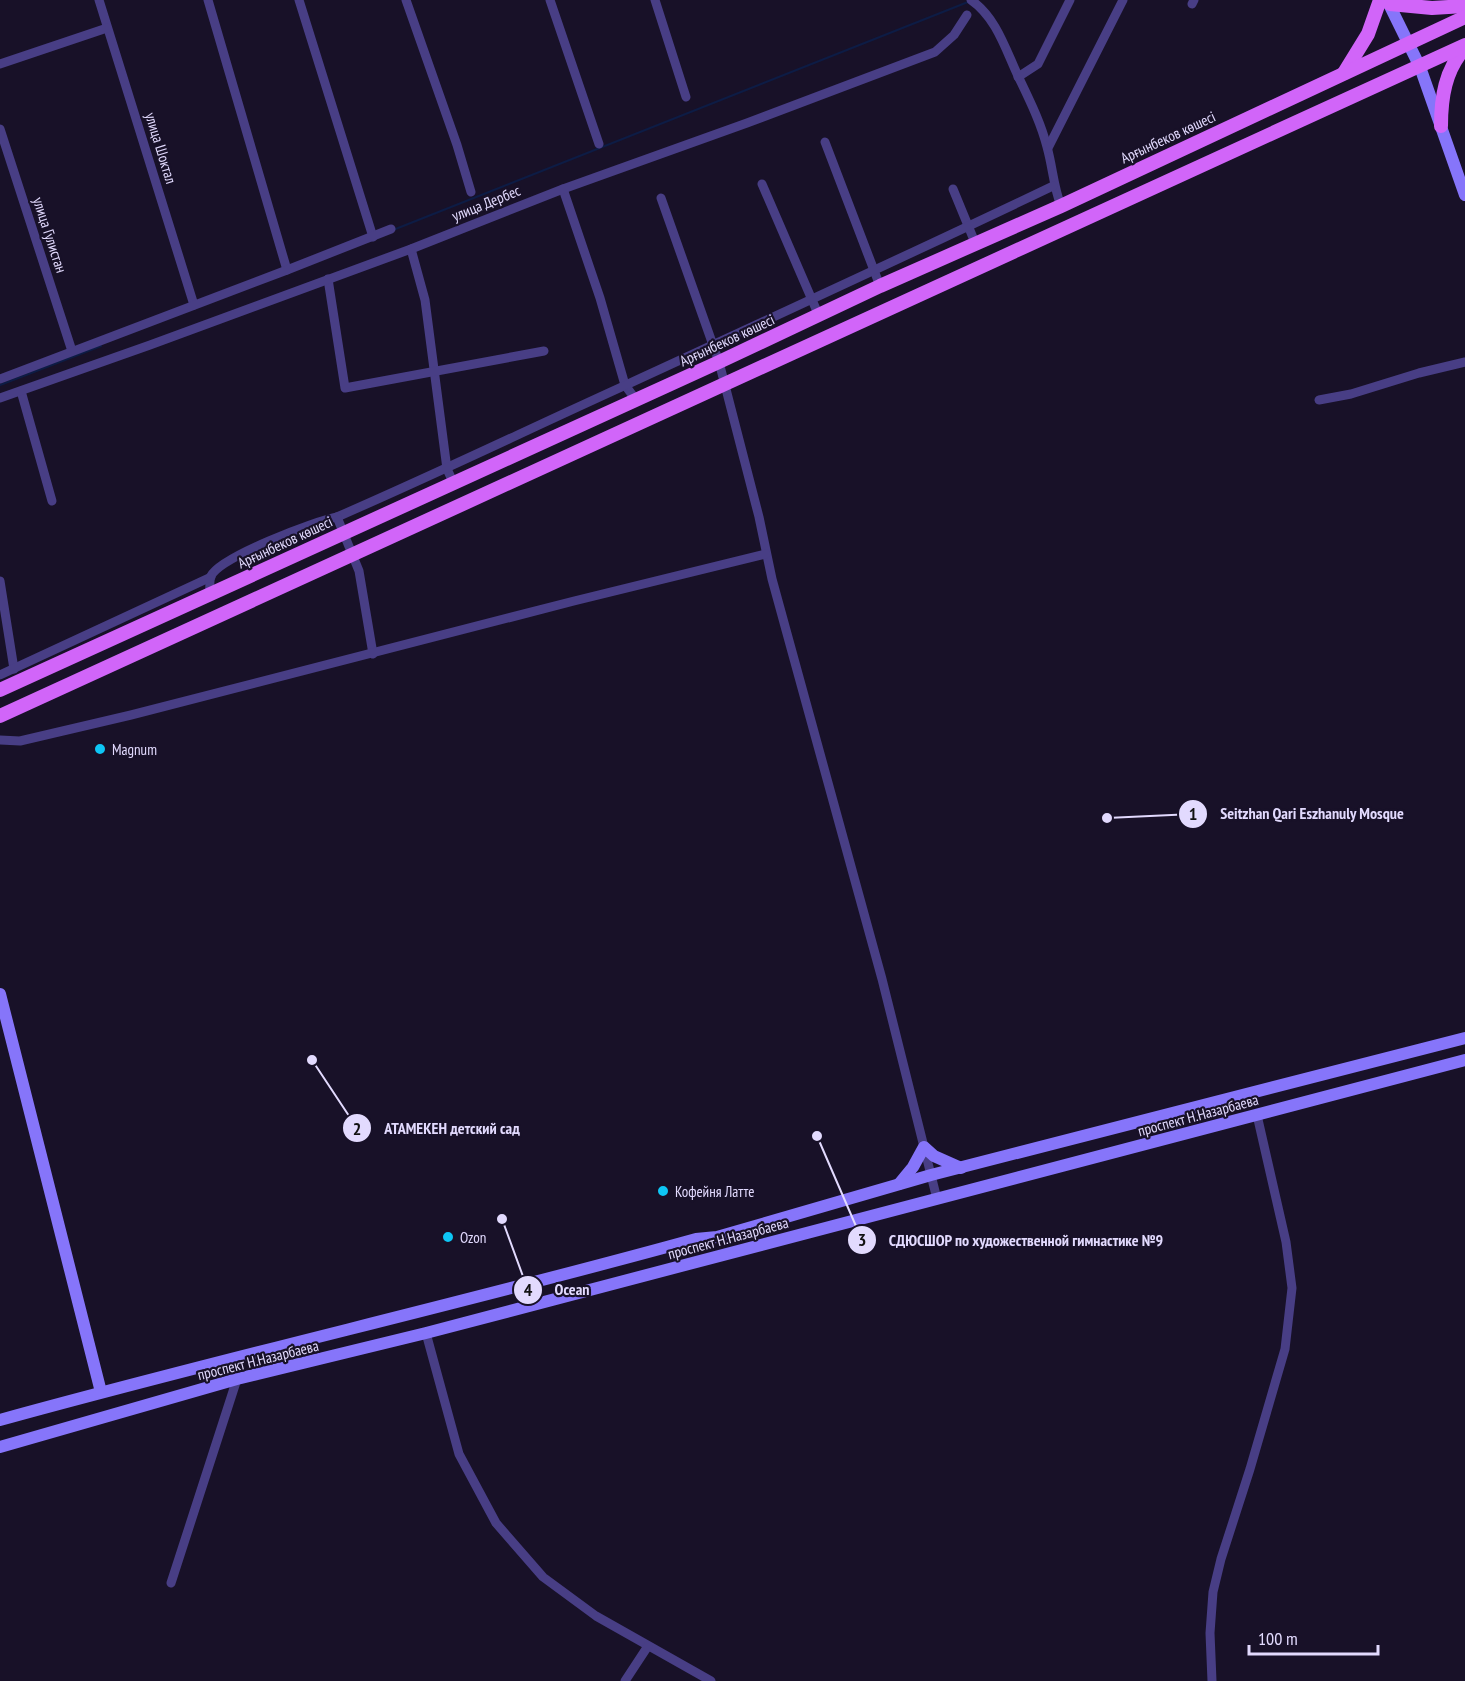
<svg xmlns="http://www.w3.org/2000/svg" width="1465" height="1681" viewBox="0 0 1465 1681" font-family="'PT Sans Narrow',sans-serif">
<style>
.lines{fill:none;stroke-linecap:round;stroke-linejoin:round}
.stream{stroke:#0d1c45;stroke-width:2}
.street{stroke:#483e85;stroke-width:9}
.secondary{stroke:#8675fa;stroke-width:12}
.primary{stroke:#d165f9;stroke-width:14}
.poi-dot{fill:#0ec6f5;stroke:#181128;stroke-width:2}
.labels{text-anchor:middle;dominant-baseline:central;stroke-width:4.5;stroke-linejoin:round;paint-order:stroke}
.street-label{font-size:15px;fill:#e2dafe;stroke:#181128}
.poi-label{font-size:15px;fill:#e2dafe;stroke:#181128;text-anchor:start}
.leader{fill:none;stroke:#e2dafe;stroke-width:2}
.callout-dot{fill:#e2dafe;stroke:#181128;stroke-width:2}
.mark-label{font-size:18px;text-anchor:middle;font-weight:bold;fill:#111}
.callout-label{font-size:16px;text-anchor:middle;font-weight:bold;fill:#e2dafe;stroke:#181128;stroke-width:4.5;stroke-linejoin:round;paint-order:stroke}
</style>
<rect width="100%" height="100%" fill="#181128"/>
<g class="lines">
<g class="stream">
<path d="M393 230 968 2"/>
<path d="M0 385 101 346"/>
</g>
<g class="street">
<path d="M99 0 194 305"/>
<path d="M208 0 287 270"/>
<path d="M299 0 373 237"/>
<path d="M406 0 457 145 471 192"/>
<path d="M550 0 599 144"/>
<path d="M655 0 686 97"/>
<path d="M971 0C997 18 1006 51 1019 78 1030 101 1041 123 1047 147 1053 168 1053 185 1061 206"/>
<path d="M1192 4 1194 0"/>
<path d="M0 64 107 28"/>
<path d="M1018 77 1038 64 1070 0"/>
<path d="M0 129 72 351"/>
<path d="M825 142 880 286"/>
<path d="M1048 148 1123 0"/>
<path d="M762 184 819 316"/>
<path d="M563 189 600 298 625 385 636 400"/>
<path d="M953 189 976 245"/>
<path d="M661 198 719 362 759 517 772 579 882 979 937 1199"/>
<path d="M411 249 425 300 447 469 454 484"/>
<path d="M328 279 345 388 544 351"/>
<path d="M0 379 287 270 391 229"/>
<path d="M21 391 52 501"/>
<path d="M0 398 150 345 411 249 563 189 747 123 935 52 954 35 967 15"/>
<path d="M1319 400 1351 394 1419 373 1465 362"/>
<path d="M337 517C434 475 529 429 626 385 769 319 911 254 1053 186"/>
<path d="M0 581 14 669"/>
<path d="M210 595C210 589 209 581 211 576 220 557 315 521 337 517L359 571 373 654"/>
<path d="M0 675 211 577"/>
<path d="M0 740 20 741 131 715 574 601 766 554"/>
<path d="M426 1333 459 1454 496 1523 543 1577 596 1616 711 1681"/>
<path d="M171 1583 237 1379"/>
<path d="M625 1681 648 1646"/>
<path d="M1212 1681 1210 1633 1213 1592 1221 1559 1250 1469 1285 1349 1292 1288 1286 1242 1257 1115"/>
</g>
<g class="secondary">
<path d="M1387 0 1420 67 1465 195"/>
<path d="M0 994 101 1392"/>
<path d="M899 1184 913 1167 924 1147 934 1156 961 1168"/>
<path d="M0 1420C231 1356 465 1303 696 1239L717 1237 931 1175 1465 1038"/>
<path d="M0 1447 237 1379 426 1333 1465 1060"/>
</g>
<g class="primary">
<path d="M1390 4 1432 8 1465 6"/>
<path d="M1344 73 1368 34 1380 0"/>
<path d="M1441 126C1441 98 1445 70 1465 48"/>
<path d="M0 690 719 362 880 286 1061 206 1465 17"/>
<path d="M0 716 1465 45"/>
</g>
</g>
<g class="poi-dot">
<circle cx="100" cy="749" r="6"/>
<circle cx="663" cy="1191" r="6"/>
<circle cx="448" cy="1237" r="6"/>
</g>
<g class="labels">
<g class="street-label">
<text transform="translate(1168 137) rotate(-25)">Арғынбеков көшесі</text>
<text transform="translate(161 148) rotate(73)">улица Шоктал</text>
<text transform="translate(486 203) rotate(-22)">улица Дербес</text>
<text transform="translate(50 235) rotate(72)">улица Гулистан</text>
<text transform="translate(727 340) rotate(-25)">Арғынбеков көшесі</text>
<text transform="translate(285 542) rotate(-25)">Арғынбеков көшесі</text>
<text transform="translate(1198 1115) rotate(-15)">проспект Н.Назарбаева</text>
<text transform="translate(728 1238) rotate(-15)">проспект Н.Назарбаева</text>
<text transform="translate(258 1360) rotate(-14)">проспект Н.Назарбаева</text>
</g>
<g class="poi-label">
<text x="112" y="749">Magnum</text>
<text x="675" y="1191">Кофейня Латте</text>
<text x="460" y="1237">Ozon</text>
</g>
</g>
<path class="leader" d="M1107 818L1193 814M312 1060L357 1128M817 1136L862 1240M502 1219L528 1290"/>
<g class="callout-dot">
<circle cx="1107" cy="818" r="6"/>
<circle cx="312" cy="1060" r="6"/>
<circle cx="817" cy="1136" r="6"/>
<circle cx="502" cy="1219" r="6"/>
<circle cx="1193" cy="814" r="15"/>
<circle cx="357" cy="1128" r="15"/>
<circle cx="862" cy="1240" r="15"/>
<circle cx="528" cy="1290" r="15"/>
</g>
<g class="mark-label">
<text x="1193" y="820">1</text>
<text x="357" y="1135">2</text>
<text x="862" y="1246">3</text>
<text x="528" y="1296">4</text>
</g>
<g class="callout-label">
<text x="1312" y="819">Seitzhan Qari Eszhanuly Mosque</text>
<text x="452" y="1134">АТАМЕКЕН детский сад</text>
<text x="1026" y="1246">СДЮСШОР по художественной гимнастике №9</text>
<text x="572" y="1295">Ocean</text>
</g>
<path d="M1249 1645v9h129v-9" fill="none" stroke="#e2dafe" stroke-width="3"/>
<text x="1258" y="1645" font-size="18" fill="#e2dafe" stroke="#181128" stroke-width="4.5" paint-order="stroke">100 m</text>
</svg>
